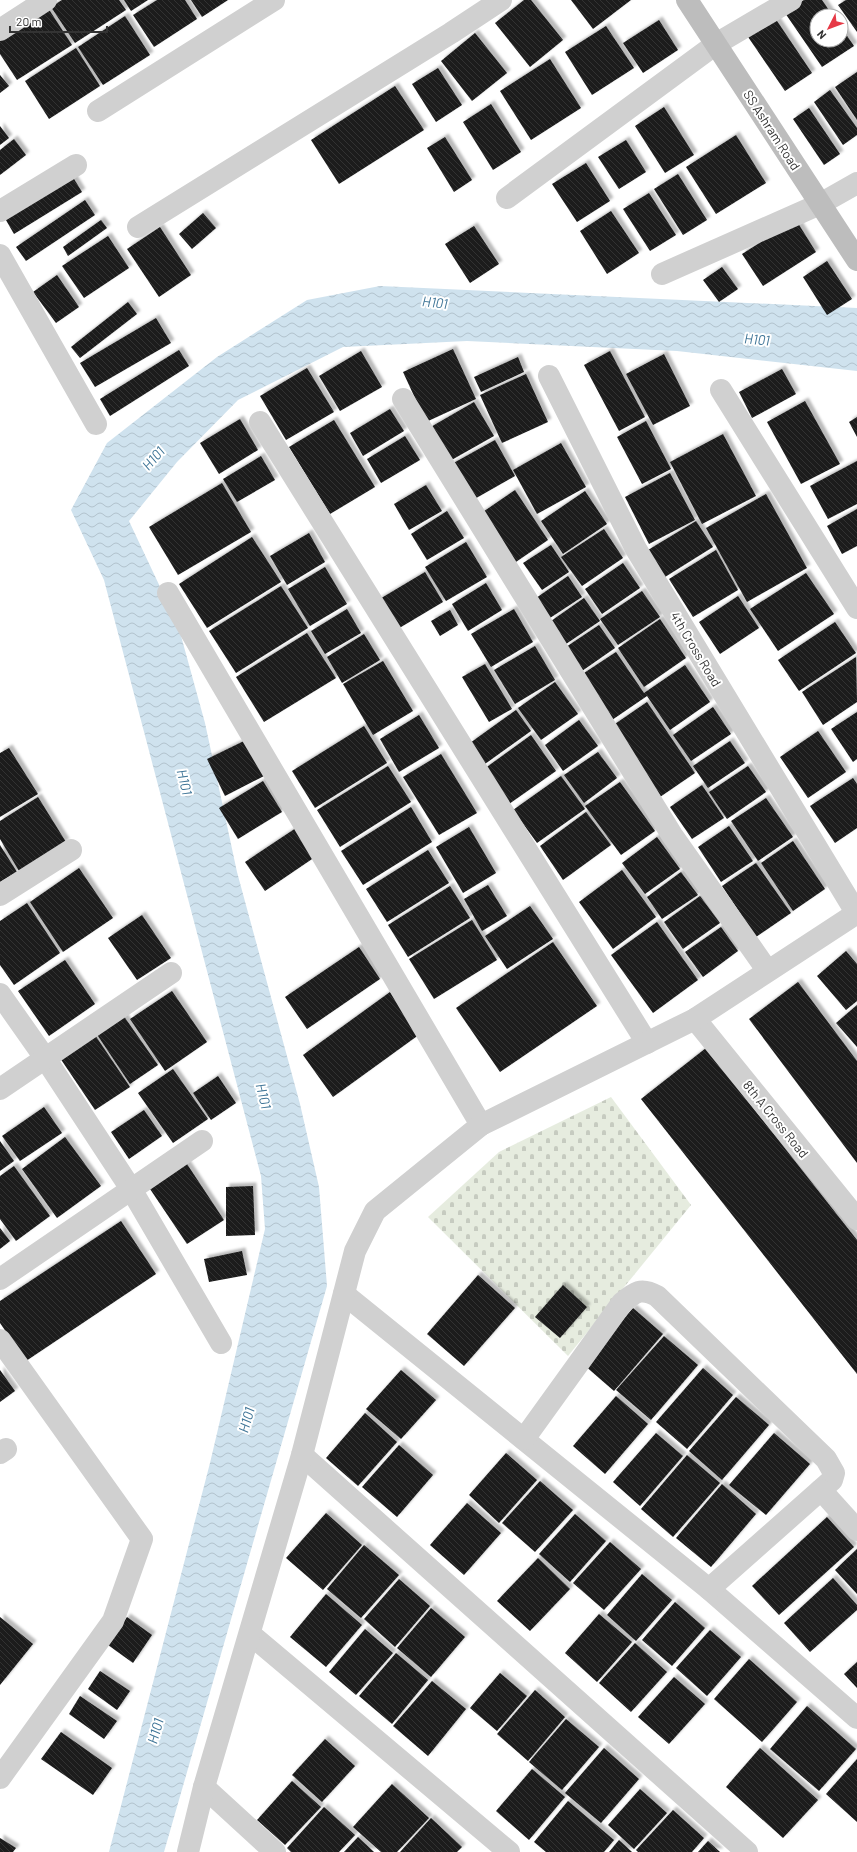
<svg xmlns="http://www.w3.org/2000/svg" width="857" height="1852" viewBox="0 0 857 1852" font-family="Barlow,sans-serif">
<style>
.cemetery{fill:url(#cemetery-stones)}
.water{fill:url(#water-waves)}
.building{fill:url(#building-back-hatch);filter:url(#shadow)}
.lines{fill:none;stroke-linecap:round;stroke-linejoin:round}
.street{stroke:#d0d0d0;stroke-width:22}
.secondary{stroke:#bdbdbd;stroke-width:22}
.labels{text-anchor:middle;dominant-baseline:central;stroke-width:4;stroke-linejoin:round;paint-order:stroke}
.street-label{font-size:13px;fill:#333;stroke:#fff}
.water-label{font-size:14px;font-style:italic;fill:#3f7597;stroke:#fff}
</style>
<defs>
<pattern id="cemetery-stones" width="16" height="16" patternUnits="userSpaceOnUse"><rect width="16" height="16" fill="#e6ecdf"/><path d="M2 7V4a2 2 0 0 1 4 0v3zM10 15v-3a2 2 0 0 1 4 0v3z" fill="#c6cbc0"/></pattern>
<pattern id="water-waves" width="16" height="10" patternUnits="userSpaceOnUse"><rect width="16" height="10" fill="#cfe2ee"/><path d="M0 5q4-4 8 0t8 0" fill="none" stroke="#b2c2cd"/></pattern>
<pattern id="building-back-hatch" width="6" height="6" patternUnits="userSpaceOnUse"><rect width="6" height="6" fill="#1a1a1a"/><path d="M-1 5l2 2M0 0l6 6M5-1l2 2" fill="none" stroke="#333"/></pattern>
<filter id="shadow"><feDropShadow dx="3.5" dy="-3.5" stdDeviation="1" flood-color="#0004"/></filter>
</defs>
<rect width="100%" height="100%" fill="#fff"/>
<path class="cemetery" d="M611 1097 691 1205 568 1356 428 1217 499 1152Z"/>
<path class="water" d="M380 286 857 308V371L677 351 467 341 343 347 238 400 177 462 129 521 178 625 205 723 237 872 300 1104 319 1187 327 1286 164 1852H109L210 1463 265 1229 261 1176 104 580 71 510 107 443 217 357 307 300Z"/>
<g class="building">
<path d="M62 0H119L126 10 75 43 51 7Z"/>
<path d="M124 0H148L131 11Z"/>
<path d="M157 0H185L197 19 154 47 133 15Z"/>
<path d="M191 0H228L202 17Z"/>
<path d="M524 0H531L563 40 530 67 495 23Z"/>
<path d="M571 0H631L593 29Z"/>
<path d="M804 0H822L833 16H817V40H841V27L854 46 822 67 785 13Z"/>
<path d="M846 0H857V32L838 5Z"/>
<path d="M48 8 72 45 17 80 0 54V39Z"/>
<path d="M771 12 812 73 785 91 744 31Z"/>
<path d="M125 16 150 55 103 85 78 47Z"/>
<path d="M659 20 678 50 643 73 623 43Z"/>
<path d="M606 26 634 68 592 95 565 52Z"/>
<path d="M475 33 507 73 472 101 441 61Z"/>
<path d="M76 48 100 86 49 119 25 81Z"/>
<path d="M550 59 581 108 531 140 500 91Z"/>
<path d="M438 68 462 105 436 122 412 84Z"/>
<path d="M857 72V120L835 87Z"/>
<path d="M0 75 9 86 0 93Z"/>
<path d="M395 86 424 130 339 184 311 140Z"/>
<path d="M830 90 857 128V135L843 145 814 102Z"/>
<path d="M491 104 521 152 493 170 463 122Z"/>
<path d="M664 107 694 155 665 173 635 126Z"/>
<path d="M809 108 840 154 824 165 793 119Z"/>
<path d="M0 126 9 138 0 145Z"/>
<path d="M736 135 766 183 716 214 686 167Z"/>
<path d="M445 137 472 180 454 192 427 148Z"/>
<path d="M14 139 26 155 0 175V150Z"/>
<path d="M626 140 646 172 619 189 598 157Z"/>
<path d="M586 163 610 201 577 222 552 184Z"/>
<path d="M71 174 82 192 14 234 3 215Z"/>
<path d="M678 174 707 220 683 235 654 189Z"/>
<path d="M649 193 676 235 650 251 623 209Z"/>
<path d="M85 200 95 215 26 261 16 247Z"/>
<path d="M611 211 639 253 607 274 580 231Z"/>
<path d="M203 213 216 228 192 249 179 234Z"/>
<path d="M101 220 107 228 68 256 63 247Z"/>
<path d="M796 220 816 252 763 286 742 254Z"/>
<path d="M474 226 499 264 470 283 445 244Z"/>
<path d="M160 227 191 275 159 297 127 249Z"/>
<path d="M108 236 129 268 84 298 62 266Z"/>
<path d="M827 261 852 299 827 315 803 277Z"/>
<path d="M722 267 738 289 719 302 703 280Z"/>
<path d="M57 275 79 307 56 323 33 292Z"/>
<path d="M128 302 137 314 80 358 71 347Z"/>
<path d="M156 318 171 343 95 387 80 363Z"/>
<path d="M453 349 476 399 426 422 403 372Z"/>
<path d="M179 350 189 366 110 416 100 399Z"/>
<path d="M361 351 382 387 340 411 319 376Z"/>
<path d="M610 351 645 417 619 431 584 365Z"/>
<path d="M664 354 690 406 653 425 626 374Z"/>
<path d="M518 357 524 372 481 392 474 377Z"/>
<path d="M307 368 334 412 286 440 260 396Z"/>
<path d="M782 369 796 394 752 418 739 392Z"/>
<path d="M526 374 548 422 502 443 480 395Z"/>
<path d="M805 401 840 464 801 484 767 422Z"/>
<path d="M474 402 494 436 448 462 429 428Z"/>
<path d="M390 409 404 431 363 456 350 433Z"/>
<path d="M857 417V437L849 422Z"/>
<path d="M240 419 258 450 219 474 200 443Z"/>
<path d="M334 420 375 487 330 514 289 447Z"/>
<path d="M646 421 671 469 642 484 617 437Z"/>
<path d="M723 434 756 496 702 524 670 462Z"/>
<path d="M405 436 420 460 381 483 367 459Z"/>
<path d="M495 440 515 476 471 501 450 465Z"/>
<path d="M561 443 586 487 537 514 513 470Z"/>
<path d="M261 456 275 480 237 502 223 479Z"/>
<path d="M857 461V504L828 519 810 486Z"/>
<path d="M670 473 695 520 649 544 625 497Z"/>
<path d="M222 483 251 532 178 575 149 527Z"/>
<path d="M426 485 442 511 409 530 394 504Z"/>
<path d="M515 490 548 540 510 566 477 516Z"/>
<path d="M585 491 607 524 563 554 541 521Z"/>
<path d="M766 494 807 568 747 602 706 528Z"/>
<path d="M857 509V546L842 554 827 526Z"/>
<path d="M447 511 464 538 427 560 411 534Z"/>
<path d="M696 521 713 547 665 577 648 550Z"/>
<path d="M604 529 623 558 582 586 561 557Z"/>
<path d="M309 533 325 562 287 585 270 556Z"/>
<path d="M252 537 281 582 207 628 179 584Z"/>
<path d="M466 542 487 577 446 601 425 567Z"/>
<path d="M551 545 569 572 542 590 523 563Z"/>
<path d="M716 550 738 590 693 617 669 579Z"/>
<path d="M623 563 640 588 602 614 585 589Z"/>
<path d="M325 567 347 604 310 626 288 589Z"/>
<path d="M425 572 443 602 396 630 378 600Z"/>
<path d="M806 573 834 614 778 651 750 609Z"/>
<path d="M568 576 582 597 550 618 536 598Z"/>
<path d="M486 583 502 610 468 631 452 604Z"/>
<path d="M281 586 308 628 236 673 209 631Z"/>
<path d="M642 591 660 617 618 645 600 619Z"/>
<path d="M738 596 759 628 720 654 699 622Z"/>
<path d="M584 598 600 621 566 644 551 621Z"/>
<path d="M347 609 361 633 325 654 311 631Z"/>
<path d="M514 609 533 642 491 667 471 634Z"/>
<path d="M450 610 458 625 440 636 431 621Z"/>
<path d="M660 619 686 658 644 687 618 648Z"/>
<path d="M835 622 856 653 799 691 778 660Z"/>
<path d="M599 625 615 648 582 671 566 647Z"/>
<path d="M307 633 336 678 264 722 236 677Z"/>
<path d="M364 634 380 660 342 683 327 657Z"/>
<path d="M535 646 555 680 515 704 494 670Z"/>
<path d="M616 652 644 693 685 665 710 702 670 730 647 696 612 720 581 675Z"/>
<path d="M856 657 857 702 823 725 802 692Z"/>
<path d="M383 661 413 711 373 735 343 684Z"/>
<path d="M485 664 512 709 489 722 462 677Z"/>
<path d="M555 682 578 714 541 740 518 708Z"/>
<path d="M647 702 695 773 660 797 612 726Z"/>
<path d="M713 707 731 734 691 761 673 735Z"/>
<path d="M516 710 531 731 485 764 470 743Z"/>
<path d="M857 712V759L853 762 831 729Z"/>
<path d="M419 715 439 748 399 772 380 739Z"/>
<path d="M579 720 598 746 563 771 545 745Z"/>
<path d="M364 726 387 763 315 808 292 771Z"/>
<path d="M818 731 846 772 808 798 780 757Z"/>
<path d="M531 735 556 771 509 804 484 769Z"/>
<path d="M246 740 264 776 225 796 207 759Z"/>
<path d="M730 741 745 763 708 788 693 766Z"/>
<path d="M9 748 38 794 0 817V753Z"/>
<path d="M598 752 617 778 584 803 564 775Z"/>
<path d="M441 754 477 813 439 835 403 777Z"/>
<path d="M388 766 411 802 340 847 317 810Z"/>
<path d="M748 766 766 792 727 819 709 792Z"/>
<path d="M561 776 585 809 537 843 513 810Z"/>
<path d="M853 778 857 784V828L835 843 810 806Z"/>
<path d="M263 781 282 812 238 839 219 808Z"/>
<path d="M620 782 655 831 621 855 585 806Z"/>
<path d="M702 785 724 818 692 839 670 807Z"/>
<path d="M38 797 66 842 19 871 0 839V821Z"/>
<path d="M766 798 793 837 758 861 731 821Z"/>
<path d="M411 807 432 842 363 885 341 851Z"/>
<path d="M586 812 611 845 563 880 540 846Z"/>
<path d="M729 826 753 861 721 882 698 847Z"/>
<path d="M469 827 496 873 463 893 436 847Z"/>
<path d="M296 828 315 857 265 891 245 862Z"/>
<path d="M657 837 680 869 645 894 622 863Z"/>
<path d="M793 841 825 889 793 911 761 863Z"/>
<path d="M0 845 17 872 0 882Z"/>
<path d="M428 850 449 883 387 922 366 889Z"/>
<path d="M756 863 791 913 756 937 722 886Z"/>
<path d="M79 868 113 918 63 952 30 902Z"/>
<path d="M622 870 656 917 613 949 579 902Z"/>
<path d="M681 872 698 895 662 919 647 897Z"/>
<path d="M488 885 507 916 482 931 464 899Z"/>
<path d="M450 886 470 918 408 957 388 925Z"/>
<path d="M700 896 720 923 683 949 664 922Z"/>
<path d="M27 903 60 953 14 985 0 965V921Z"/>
<path d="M530 906 553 939 507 969 485 936Z"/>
<path d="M142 915 171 958 137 980 108 938Z"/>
<path d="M472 920 497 960 434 999 409 959Z"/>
<path d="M657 922 698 980 653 1013 611 955Z"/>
<path d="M721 927 738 951 703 977 685 952Z"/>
<path d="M553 942 597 1006 500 1072 456 1008Z"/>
<path d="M359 947 380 979 307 1029 285 997Z"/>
<path d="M846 951 857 964V1001L846 1010 817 976Z"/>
<path d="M65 960 95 1004 49 1036 18 991Z"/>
<path d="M798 982 857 1061V1163L749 1019Z"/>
<path d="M172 991 207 1042 165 1071 130 1019Z"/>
<path d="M390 992 420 1034 333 1097 303 1055Z"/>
<path d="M857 1005V1047L836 1023Z"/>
<path d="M123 1015 158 1065 130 1084 96 1033Z"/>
<path d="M95 1035 130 1087 95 1110 60 1058Z"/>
<path d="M706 1048 857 1240V1374L641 1099Z"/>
<path d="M173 1069 208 1119 173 1143 138 1093Z"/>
<path d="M218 1076 236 1103 211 1120 193 1093Z"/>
<path d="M44 1107 62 1133 20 1161 2 1136Z"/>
<path d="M144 1110 162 1136 129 1159 111 1132Z"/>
<path d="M65 1137 101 1186 57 1218 22 1169Z"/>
<path d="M0 1141 14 1161 0 1171Z"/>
<path d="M185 1161 224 1220 187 1244 148 1186Z"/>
<path d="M14 1166 50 1216 16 1241 0 1219V1176Z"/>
<path d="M253 1186 255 1235 226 1236V1187Z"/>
<path d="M121 1221 156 1274 26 1361 0 1323V1301Z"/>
<path d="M0 1228 10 1241 0 1249Z"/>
<path d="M242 1251 247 1275 209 1282 204 1259Z"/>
<path d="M478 1275 515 1308 464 1366 427 1334Z"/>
<path d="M563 1285 587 1307 560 1338 535 1317Z"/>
<path d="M633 1308 663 1334 614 1391 584 1365Z"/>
<path d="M664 1336 698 1365 651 1420 616 1390Z"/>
<path d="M703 1368 733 1395 687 1449 656 1422Z"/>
<path d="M0 1370 15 1391 0 1402Z"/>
<path d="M401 1370 436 1400 401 1439 366 1409Z"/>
<path d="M616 1396 648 1424 605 1474 573 1446Z"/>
<path d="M736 1397 769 1425 722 1480 689 1451Z"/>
<path d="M365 1413 397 1442 358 1486 326 1458Z"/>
<path d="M656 1433 683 1456 640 1506 613 1482Z"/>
<path d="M774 1433 810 1464 766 1515 729 1485Z"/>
<path d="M399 1445 433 1475 397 1517 362 1487Z"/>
<path d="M506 1453 537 1480 499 1523 469 1495Z"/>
<path d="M687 1455 720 1483 673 1537 641 1509Z"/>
<path d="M540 1481 573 1510 535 1552 502 1523Z"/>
<path d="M722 1484 756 1514 711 1567 676 1538Z"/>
<path d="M467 1503 501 1533 464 1575 430 1545Z"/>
<path d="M326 1513 362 1545 323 1590 286 1558Z"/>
<path d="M575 1514 606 1541 570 1582 539 1554Z"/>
<path d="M827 1517 854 1547 779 1615 752 1586Z"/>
<path d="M610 1542 641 1569 604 1610 573 1583Z"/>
<path d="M364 1545 399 1575 361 1618 327 1589Z"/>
<path d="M857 1549V1594L835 1570Z"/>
<path d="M538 1558 570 1589 530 1631 497 1601Z"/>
<path d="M642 1574 672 1600 636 1641 607 1615Z"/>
<path d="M833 1578 857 1605V1610L810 1652 784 1623Z"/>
<path d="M399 1579 430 1606 395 1647 364 1619Z"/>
<path d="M326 1594 362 1625 326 1667 290 1637Z"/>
<path d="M675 1602 705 1628 672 1666 642 1640Z"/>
<path d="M431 1608 465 1637 431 1677 397 1648Z"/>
<path d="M599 1614 632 1642 597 1682 565 1653Z"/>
<path d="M0 1617 33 1644 0 1685Z"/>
<path d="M127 1617 152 1635 133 1663 108 1645Z"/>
<path d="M365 1629 393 1653 356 1695 329 1672Z"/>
<path d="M710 1630 741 1657 707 1696 676 1668Z"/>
<path d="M635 1643 667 1672 631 1712 599 1683Z"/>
<path d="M396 1653 428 1680 392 1724 359 1696Z"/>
<path d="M749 1659 797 1702 762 1742 714 1699Z"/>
<path d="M857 1662V1688L844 1674Z"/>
<path d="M100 1671 130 1691 117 1710 88 1689Z"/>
<path d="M500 1673 527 1696 497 1731 470 1708Z"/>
<path d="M674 1677 705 1704 669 1744 638 1717Z"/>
<path d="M432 1681 466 1709 428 1756 393 1726Z"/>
<path d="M535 1690 565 1717 528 1761 497 1734Z"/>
<path d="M80 1696 117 1721 104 1739 69 1714Z"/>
<path d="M807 1706 856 1749 819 1791 770 1749Z"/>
<path d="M566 1719 599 1747 562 1790 529 1762Z"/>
<path d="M61 1732 112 1768 93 1795 41 1759Z"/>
<path d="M325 1739 355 1766 322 1802 292 1775Z"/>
<path d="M604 1748 639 1779 601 1823 565 1793Z"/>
<path d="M760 1748 818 1800 783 1838 726 1787Z"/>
<path d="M857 1759V1822L826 1794Z"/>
<path d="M532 1769 565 1797 529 1840 496 1811Z"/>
<path d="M292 1781 321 1807 285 1845 257 1820Z"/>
<path d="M392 1784 429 1818 397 1852H381L353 1827Z"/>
<path d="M640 1789 667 1813 634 1849 608 1825Z"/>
<path d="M568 1801 614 1840 604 1852H546L534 1842Z"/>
<path d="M324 1807 355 1835 339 1852H291L287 1848Z"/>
<path d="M673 1810 704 1838 692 1852H638L636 1850Z"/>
<path d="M431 1818 462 1847 457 1852H400Z"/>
<path d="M358 1837 374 1852H344Z"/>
<path d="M0 1838 16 1848 13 1852H0Z"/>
<path d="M619 1840 632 1852H609Z"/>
<path d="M708 1841 720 1852H698Z"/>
</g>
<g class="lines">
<g class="street">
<path d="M0 30 46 0"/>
<path d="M98 111 274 0"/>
<path d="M507 198 716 44 791 0"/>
<path d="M0 211 76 165"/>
<path d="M138 227 451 33 501 0"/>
<path d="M0 255 96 424"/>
<path d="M662 274 820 204 857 183"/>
<path d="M549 376 636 549 857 914"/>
<path d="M721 390 857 608"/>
<path d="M403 399 672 835 767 970"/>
<path d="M260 422 647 1043"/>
<path d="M168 593 481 1125"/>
<path d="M0 895 71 850"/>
<path d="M0 994 45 1058 131 1189 221 1343"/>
<path d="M695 1019 857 1219"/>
<path d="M0 1089 171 973"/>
<path d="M0 1279 202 1141"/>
<path d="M344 1294 709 1589 857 1718"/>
<path d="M0 1340 142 1539 113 1621 0 1778"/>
<path d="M524 1439 622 1303C635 1292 641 1287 657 1296L826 1459 834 1473 832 1480 709 1589"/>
<path d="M0 1453 6 1449"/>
<path d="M302 1455 747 1852"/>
<path d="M821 1490 857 1530"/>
<path d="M250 1634 509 1852"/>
<path d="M204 1787 275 1852"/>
<path d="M188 1852 204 1787 302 1455 355 1251 375 1211 481 1125 695 1019 857 913"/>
</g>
<path class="secondary" d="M687 0 857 260"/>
</g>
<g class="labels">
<g class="street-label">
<text transform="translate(772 130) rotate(57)">SS Ashram Road</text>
<text transform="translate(696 649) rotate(59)">4th Cross Road</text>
<text transform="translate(776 1119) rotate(51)">8th A Cross Road</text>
</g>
<g class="water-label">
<text transform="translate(435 302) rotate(7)">H101</text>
<text transform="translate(757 339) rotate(5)">H101</text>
<text transform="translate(153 458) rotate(-48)">H101</text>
<text transform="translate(185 782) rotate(76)">H101</text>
<text transform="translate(264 1096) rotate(76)">H101</text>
<text transform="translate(246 1420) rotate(-74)">H101</text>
<text transform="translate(155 1731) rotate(-74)">H101</text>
</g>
</g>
<g transform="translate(829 28) rotate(228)"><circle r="19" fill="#ffffff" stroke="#adadad"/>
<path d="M0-3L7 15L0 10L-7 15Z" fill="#e63946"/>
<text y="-6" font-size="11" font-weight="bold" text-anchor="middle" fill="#333333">N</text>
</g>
<path d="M10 26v6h97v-6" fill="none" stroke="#333333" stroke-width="2"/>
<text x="16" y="26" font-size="12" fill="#333333" stroke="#ffffff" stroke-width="3" paint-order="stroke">20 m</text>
</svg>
